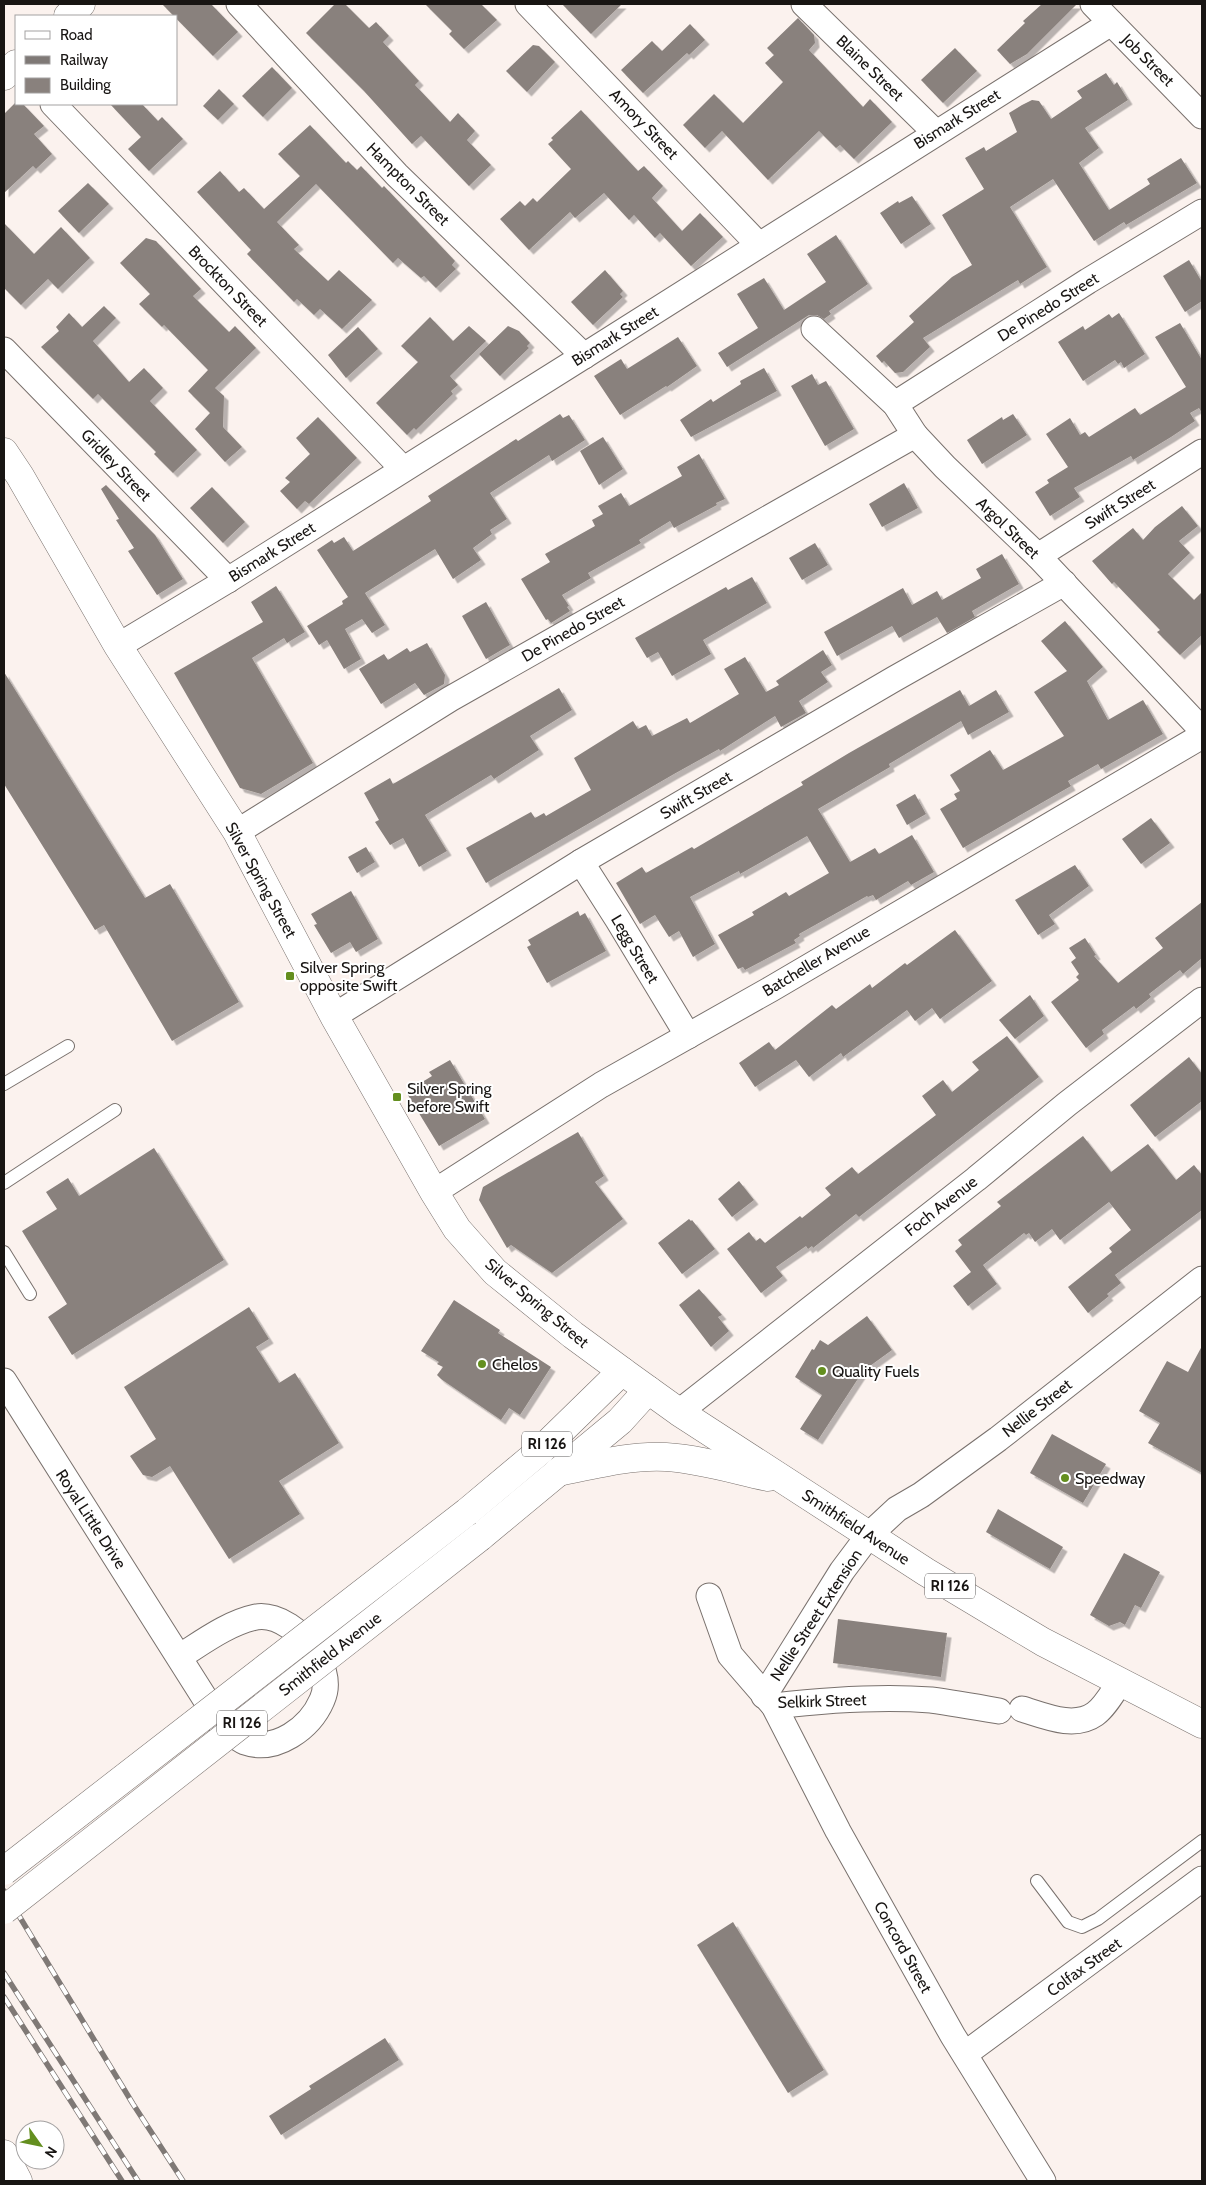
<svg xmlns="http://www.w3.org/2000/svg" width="1206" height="2185" viewBox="0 0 1206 2185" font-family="Cabin,sans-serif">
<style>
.building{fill:#89817d;filter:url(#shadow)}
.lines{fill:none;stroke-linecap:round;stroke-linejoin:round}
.service-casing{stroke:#79716d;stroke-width:14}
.minor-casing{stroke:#79716d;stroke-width:27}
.tertiary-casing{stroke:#79716d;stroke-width:29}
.secondary-casing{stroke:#79716d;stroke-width:29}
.primary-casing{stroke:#79716d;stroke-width:29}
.motorway-casing{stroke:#79716d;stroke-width:29}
.service{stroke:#fff;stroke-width:12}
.minor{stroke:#fff;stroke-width:25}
.tertiary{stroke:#fff;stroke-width:28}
.secondary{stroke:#fff;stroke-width:28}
.primary{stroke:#fff;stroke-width:28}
.motorway{stroke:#fff;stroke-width:28}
.rail-casing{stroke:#7f7976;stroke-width:5.5}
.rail{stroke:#fff;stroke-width:4;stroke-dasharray:11;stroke-linecap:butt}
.primary-bridge-casing{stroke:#79716d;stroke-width:29;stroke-linecap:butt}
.primary-bridge{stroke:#fff;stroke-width:28}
.poi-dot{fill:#648f1f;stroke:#fff;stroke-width:2}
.labels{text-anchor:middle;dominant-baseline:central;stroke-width:4;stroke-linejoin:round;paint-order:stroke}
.shield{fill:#fff;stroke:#5d5b5a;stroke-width:1}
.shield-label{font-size:15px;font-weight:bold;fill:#181513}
.street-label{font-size:16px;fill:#181513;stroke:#fff}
.poi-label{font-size:16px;fill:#181513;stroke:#fff;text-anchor:start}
</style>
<defs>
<filter id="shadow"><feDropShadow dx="4.5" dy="4.5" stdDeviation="0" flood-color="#0004"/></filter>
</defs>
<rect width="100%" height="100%" fill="#fbf2ee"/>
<g class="building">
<path d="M162 4H211L238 32 213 56Z"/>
<path d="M335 4H345L369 28 376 22 389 36 383 42 419 81 415 85 450 122 458 113 475 131 467 140 491 165 469 186 421 136 412 144 364 91 306 33Z"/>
<path d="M425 4H481L497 20 464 49 449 34 452 31Z"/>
<path d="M562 4H622L591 34Z"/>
<path d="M1042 4H1077L1027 54 1010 64 997 50 1025 23 1023 21Z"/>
<path d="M798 18 814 35 815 43 809 50 863 107 870 99 892 122 854 159 840 145 836 148 819 131 768 180 722 131 705 148 683 125 714 94 743 123 783 82 765 63 774 55 767 48Z"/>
<path d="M690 24 705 40 689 55 687 53 643 93 621 70 652 41 662 51Z"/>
<path d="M533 45 539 46 555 62 527 92 506 71Z"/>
<path d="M955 48 977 71 943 103 921 80Z"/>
<path d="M272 67 292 88 263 117 242 96Z"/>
<path d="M1106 73 1114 85 1117 82 1128 100 1085 128 1099 148 1079 163 1109 210 1150 184 1147 179 1181 158 1197 183 1126 225 1124 222 1094 241 1053 179 1010 207 1047 267 1020 284 1018 280 923 338 930 347 903 372 895 373 884 361 882 363 876 356 914 322 909 316 952 277 972 265 942 215 984 189 965 158 984 147 986 151 1017 132 1009 113 1022 105 1032 100 1039 101 1051 119 1082 98 1077 91Z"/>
<path d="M219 89 234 104 218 120 203 106Z"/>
<path d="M16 102 23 104 44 126 34 134 52 154 36 169 33 166 4 193V114Z"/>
<path d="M110 104H142L158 121 162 117 183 139 149 171 128 149 141 137Z"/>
<path d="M581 110 638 171 644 166 663 186 652 198 682 231 700 213 723 237 691 266 660 233 655 238 634 215 629 220 604 193 575 218 570 212 529 250 500 219 520 201 525 206 533 198 537 202 571 169 548 144 553 140 551 138Z"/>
<path d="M310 125 346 163 348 161 357 170 361 166 382 188 384 186 455 261 452 265 456 269 436 288 424 276 421 278 398 258 393 263 316 184 277 222 299 245 294 249 328 281 339 270 372 300 342 329 320 309 314 315 297 299 294 302 247 254 251 250 197 192 220 171 239 192 244 188 264 209 300 176 278 154Z"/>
<path d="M88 183 109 204 79 233 58 211Z"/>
<path d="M912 196 931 224 901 244 880 213 898 201 899 203Z"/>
<path d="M4 223 34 254 61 227 90 258 58 289 48 279 21 305 4 288Z"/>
<path d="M836 235 868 284 829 311 831 314 824 319 817 315H809L727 367 718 353 758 328 737 294 764 278 784 310 826 282 807 254Z"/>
<path d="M146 238 156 241 201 289 193 296 229 332 235 326 256 348 215 388 224 396 223 427 242 447 225 462 195 429 210 413 188 391 208 370 164 325 162 327 139 304 150 294 120 263Z"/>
<path d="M1189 260 1202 282V301L1185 312 1163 276Z"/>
<path d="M605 270 623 291 620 294 623 297 593 325 571 302Z"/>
<path d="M104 306 116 318 93 341 129 382 144 368 163 388 150 401 197 450 173 473 154 454 156 452 98 394 93 399 41 347 59 331 56 327 69 313 82 327Z"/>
<path d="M1119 313 1145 354 1124 368 1121 362 1118 364 1115 360 1083 381 1058 342 1083 326 1085 330 1109 314 1112 318Z"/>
<path d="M430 317 453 341 469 326 486 341 450 376 458 385 451 391 453 394 416 430 414 428 407 435 376 403 418 362 401 346Z"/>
<path d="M1180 323 1202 360V413L1199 408 1190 413 1195 421 1171 437 1133 460 1131 456 1074 488 1080 497 1050 516 1035 492 1049 483 1047 480 1068 467 1046 434 1070 418 1080 435 1085 432 1089 437 1135 408 1140 415 1186 387 1155 337Z"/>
<path d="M508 326 519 331 530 343 527 346 529 348 500 376 479 354Z"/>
<path d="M358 327 378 349 346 378 328 355Z"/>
<path d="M678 337 697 366 667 387 666 386 620 415 594 376 621 359 627 369Z"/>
<path d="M764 368 777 391 691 437 680 420 711 399 713 402 741 384 740 381Z"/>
<path d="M812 374 818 385 826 381 854 429 825 446 791 386Z"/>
<path d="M560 414 563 418 569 415 585 440 552 461 549 455 490 493 507 519 490 530 492 534 473 548 481 560 453 579 435 549 365 593 385 625 372 633 362 619 345 629 361 659 344 669 327 640 319 645 307 626 343 604 342 601 348 597 317 550 332 540 334 543 344 537 353 551 431 501 428 496 516 439 518 441Z"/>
<path d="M1013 414 1027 435 982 464 967 440 1002 417 1003 420Z"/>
<path d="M318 417 357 458 309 504 305 501 297 509 280 491 290 482 285 478 310 454 296 438Z"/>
<path d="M603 437 623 469 599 485 580 451Z"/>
<path d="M699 454 725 499 716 503 717 505 674 528 670 521 639 540 641 543 588 573 591 578 562 595 569 606 567 607 570 611 551 623 548 619 546 620 521 579 550 562 545 554 595 526 592 520 603 514 598 506 621 493 629 506 682 476 677 467Z"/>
<path d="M904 483 918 508 882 527 869 504Z"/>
<path d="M106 485 155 535 183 579 157 595 128 551 134 548 116 520 119 519 101 489Z"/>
<path d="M212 487 245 522 223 543 190 508Z"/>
<path d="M1182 506 1198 526 1179 541 1190 553 1168 574 1194 600 1202 592V635L1180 655 1157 632 1160 630 1114 582 1112 584 1092 561 1133 528 1143 540 1155 527Z"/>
<path d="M815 543 828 565 802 580 789 558Z"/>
<path d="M1002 554 1019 584 972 611 975 617 947 633 937 617 899 638 892 626 837 656 824 632 903 588 912 605 937 591 942 600 981 578 976 569Z"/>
<path d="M752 577 767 603 703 640 711 654 672 676 658 652 647 658 635 638 726 587 728 590Z"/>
<path d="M276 586 305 632 287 643 284 638 252 658 313 763 261 794 240 788 174 673 263 622 251 602Z"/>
<path d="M486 602 510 645 486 659 462 616Z"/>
<path d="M1065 621 1103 667 1087 681 1108 720 1143 700 1163 734 1101 769 1098 764 1068 781 1071 786 963 848 940 809 957 799 954 794 960 791 950 775 990 750 1003 770 1064 736 1034 692 1067 671 1041 641Z"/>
<path d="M427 643 445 675 444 684 424 695 415 683 381 704 359 669 384 654 388 660 407 648 410 652Z"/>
<path d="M823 650 832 665 821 672 828 682 799 701 806 713 781 727 775 716 720 751 719 749 674 774 486 883 466 848 531 812 535 818 544 813 546 816 591 790 574 758 633 721 638 729 646 725 652 736 687 718 690 723 739 694 724 669 745 657 766 692 779 685 776 681Z"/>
<path d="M4 672 145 898 170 884 239 1002 172 1041 104 925 95 930 4 784Z"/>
<path d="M559 688 572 710 530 736 539 750 494 779 491 775 425 815 447 851 419 867 403 838 390 845 375 822 379 820 364 793 390 778 393 784Z"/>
<path d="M960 690 969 706 996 690 1009 712 968 735 961 721 889 764 890 767 818 809 850 862 875 848 879 854 912 835 934 872 911 885 908 881 876 900 873 895 868 897 867 896 799 934 800 936 794 940 796 943 745 970 743 967 738 969 718 935 754 915 752 912 786 892 789 896 829 873 807 836 740 874 739 871 690 897 715 944 693 957 679 931 669 937 655 915 640 924 616 883 642 867 646 873 692 847 694 849 803 785 801 782 849 753Z"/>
<path d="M915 794 926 814 907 825 896 805Z"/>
<path d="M1151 818 1170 843 1141 864 1122 839Z"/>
<path d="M366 847 375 862 357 873 348 857Z"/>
<path d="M1075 865 1089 886 1049 915 1055 924 1038 935 1015 900Z"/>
<path d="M351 891 378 939 356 952 350 942 331 953 314 925 317 924 311 914Z"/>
<path d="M1202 902V958L1183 974 1180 970 1149 994 1151 997 1136 1009 1134 1006 1102 1030 1104 1034 1086 1048 1051 1002 1079 980 1076 977 1079 974 1071 962 1076 958 1069 948 1085 938 1096 955 1094 956 1118 983 1163 948 1155 938Z"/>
<path d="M578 911 580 916 585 913 606 951 547 983 527 947 531 945 528 940Z"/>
<path d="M955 930 992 981 940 1019 932 1008 915 1021 907 1010 843 1057 841 1053 809 1077 796 1060 755 1087 739 1063 769 1042 775 1050 832 1005 836 1009 870 984 872 988 905 963 907 965Z"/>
<path d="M1030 995 1044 1016 1015 1039 999 1020Z"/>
<path d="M1007 1036 1039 1077 859 1217 856 1214 813 1248 812 1246 808 1249 806 1246 776 1267 783 1276 761 1293 727 1249 749 1232 756 1241 760 1238 765 1243 800 1216 802 1218 831 1195 825 1188 852 1167 858 1174 936 1115 922 1096 943 1080 952 1092 979 1070 972 1062Z"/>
<path d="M1189 1057 1202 1074V1101L1155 1137 1130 1105Z"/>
<path d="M450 1060 485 1119 439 1146 406 1092 432 1076 429 1072Z"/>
<path d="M578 1132 604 1176 595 1182 623 1219 552 1273 511 1245 507 1248 479 1200 483 1187Z"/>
<path d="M1083 1136 1111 1172 1148 1144 1176 1180 1194 1165 1202 1175V1210L1115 1275 1121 1283 1107 1294 1109 1296 1088 1313 1068 1287 1112 1252 1109 1248 1131 1230 1109 1202 1060 1240 1052 1229 1035 1242 1029 1233 1026 1235 1024 1233 983 1265 997 1284 968 1306 953 1286 971 1272 955 1251 962 1245 958 1240 1001 1206 997 1202Z"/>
<path d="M154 1148 224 1260 72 1355 48 1317 67 1304 22 1231 57 1209 46 1192 68 1178 79 1196Z"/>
<path d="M739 1181 754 1200 732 1217 718 1199Z"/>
<path d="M689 1219 691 1221 692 1220 715 1249 682 1274 658 1243Z"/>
<path d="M699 1289 722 1315 718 1317 729 1331 711 1347 679 1305Z"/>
<path d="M454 1300 500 1330 498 1333 551 1367 520 1415 509 1408 501 1420 441 1379 437 1375 443 1367 437 1364 439 1362 421 1351Z"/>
<path d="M249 1307 269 1339 256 1347 279 1383 295 1373 339 1443 279 1481 300 1514 229 1559 170 1466 152 1477 143 1475 130 1456 156 1439 124 1387Z"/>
<path d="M867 1316 892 1350 863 1371 818 1440 800 1429 822 1395 795 1377 812 1349 814 1350 820 1340 828 1345Z"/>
<path d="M1202 1346V1473L1148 1443 1160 1423 1139 1411 1167 1361 1188 1372Z"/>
<path d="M1052 1434 1106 1464 1083 1503 1030 1473Z"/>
<path d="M998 1509 1063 1547 1050 1569 986 1532Z"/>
<path d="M1124 1553 1160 1572 1141 1608 1135 1605 1125 1625 1120 1622 1109 1626 1090 1615Z"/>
<path d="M838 1619 947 1633 941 1677 833 1663Z"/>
<path d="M733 1922 824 2070 788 2093 697 1945Z"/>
<path d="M385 2038 399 2060 281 2135 269 2116 311 2089 309 2086Z"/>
</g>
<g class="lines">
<defs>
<g id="service">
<path d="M4 1084 68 1046"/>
<path d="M4 1183 115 1110"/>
<path d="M4 1252 30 1294"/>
<path d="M1037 1881 1068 1922 1082 1927 1098 1919 1202 1841"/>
</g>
<g id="minor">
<path d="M239 4 397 175 584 356"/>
<path d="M528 4 759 245"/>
<path d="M804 4 936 133"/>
<path d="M1093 4 1202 116"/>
<path d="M53 104 403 469"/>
<path d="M814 329 895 404 915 435 945 467 1038 556 1202 730"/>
<path d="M4 350 228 580"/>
<path d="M895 404 1088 281 1202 212"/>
<path d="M1038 556 1202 452"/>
<path d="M118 646 228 580 584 356 1111 23"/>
<path d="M237 832 450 699 915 435"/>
<path d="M581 862 618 920 688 1036"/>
<path d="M334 1016 581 862 894 679 1064 583"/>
<path d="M434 1192 601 1085 771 989 1202 736"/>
<path d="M4 1381 223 1727C230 1732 238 1739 245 1742 276 1753 310 1728 322 1700 334 1674 310 1639 289 1626 280 1620 267 1615 256 1617 228 1623 203 1642 179 1657"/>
<path d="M679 1412 976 1179 1067 1104 1202 1000"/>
<path d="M709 1596 730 1655 774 1706 838 1831 953 2036 1043 2181"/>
<path d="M764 1696 842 1571 869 1535 897 1509 921 1495 998 1439 1202 1279"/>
<path d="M774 1706C826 1700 878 1696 931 1700 953 1703 976 1707 999 1711"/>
<path d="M1022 1709C1045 1716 1074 1729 1095 1714 1105 1707 1113 1692 1120 1682"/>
<path d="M965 2054 1202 1879"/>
</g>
<g id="tertiary">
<path d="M68 16 81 4"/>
<path d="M4 76 16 64"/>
</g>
<path id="secondary" d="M4 452 20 476 118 646 237 832 334 1016 434 1192 457 1229 495 1272 573 1335 622 1371"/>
<g id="primary">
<path d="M558 1472C593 1465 630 1455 666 1457 700 1459 735 1470 768 1477"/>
<path d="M467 1512 541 1450 622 1371 679 1412 926 1572 1006 1620 1043 1642 1202 1724"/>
<path d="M480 1537 620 1421 648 1390"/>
</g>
<path id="motorway" d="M4 2154 18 2181"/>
</defs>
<use href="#service" class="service-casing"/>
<use href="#minor" class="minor-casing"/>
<use href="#tertiary" class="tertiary-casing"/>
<use href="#secondary" class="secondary-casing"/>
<use href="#primary" class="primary-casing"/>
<use href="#motorway" class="motorway-casing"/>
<use href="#service" class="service"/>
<use href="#minor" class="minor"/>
<use href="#tertiary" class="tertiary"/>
<use href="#secondary" class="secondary"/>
<use href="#primary" class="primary"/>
<use href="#motorway" class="motorway"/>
<defs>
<g id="rail">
<path d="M4 1891 133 2104 183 2181"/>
<path d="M4 1973 138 2181"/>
<path d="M4 1997 122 2181"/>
</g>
</defs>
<use href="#rail" class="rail-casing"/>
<use href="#rail" class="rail"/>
<defs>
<g id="primary-bridge">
<path d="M4 1871 467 1512"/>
<path d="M4 1910 480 1537"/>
</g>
</defs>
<use href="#primary-bridge" class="primary-bridge-casing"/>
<use href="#primary-bridge" class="primary-bridge"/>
</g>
<g class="poi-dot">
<rect x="285" y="971" width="10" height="10" rx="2.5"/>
<rect x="392" y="1092" width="10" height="10" rx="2.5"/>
<circle cx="482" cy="1364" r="5"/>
<circle cx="822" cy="1371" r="5"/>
<circle cx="1065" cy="1478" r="5"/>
</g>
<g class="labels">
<g class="shield">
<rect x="522" y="1431.5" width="50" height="25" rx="4"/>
<rect x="925" y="1573.5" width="50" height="25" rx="4"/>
<rect x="217" y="1710.5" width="50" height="25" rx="4"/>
</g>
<g class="shield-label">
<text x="547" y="1444">RI 126</text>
<text x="950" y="1586">RI 126</text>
<text x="242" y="1723">RI 126</text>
</g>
<g class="street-label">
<text transform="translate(1148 60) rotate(45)">Job Street</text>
<text transform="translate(870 68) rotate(44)">Blaine Street</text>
<text transform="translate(957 119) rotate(-32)">Bismark Street</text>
<text transform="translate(644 124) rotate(46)">Amory Street</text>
<text transform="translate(408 184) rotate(45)">Hampton Street</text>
<text transform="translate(228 286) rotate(46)">Brockton Street</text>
<text transform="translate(1048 307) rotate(-32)">De Pinedo Street</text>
<text transform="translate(615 336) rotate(-32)">Bismark Street</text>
<text transform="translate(116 465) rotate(46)">Gridley Street</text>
<text transform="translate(1120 504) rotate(-32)">Swift Street</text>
<text transform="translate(1008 528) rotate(44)">Argol Street</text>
<text transform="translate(272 552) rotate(-32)">Bismark Street</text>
<text transform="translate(573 629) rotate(-30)">De Pinedo Street</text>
<text transform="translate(696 795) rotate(-30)">Swift Street</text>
<text transform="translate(261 880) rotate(61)">Silver Spring Street</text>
<text transform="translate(635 949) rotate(59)">Legg Street</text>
<text transform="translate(816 961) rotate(-31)">Batcheller Avenue</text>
<text transform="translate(941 1206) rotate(-38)">Foch Avenue</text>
<text transform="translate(537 1303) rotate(40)">Silver Spring Street</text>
<text transform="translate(1037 1408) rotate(-38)">Nellie Street</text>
<text transform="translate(91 1519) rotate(57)">Royal Little Drive</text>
<text transform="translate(856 1527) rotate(33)">Smithfield Avenue</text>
<text transform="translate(816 1615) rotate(-57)">Nellie Street Extension</text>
<text transform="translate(330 1654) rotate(-38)">Smithfield Avenue</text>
<text transform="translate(822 1701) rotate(-2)">Selkirk Street</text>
<text transform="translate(903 1947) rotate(61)">Concord Street</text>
<text transform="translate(1084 1967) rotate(-36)">Colfax Street</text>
</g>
<g class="poi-label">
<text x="300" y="967">Silver Spring<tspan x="300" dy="18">opposite Swift</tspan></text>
<text x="407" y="1088">Silver Spring<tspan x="407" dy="18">before Swift</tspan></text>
<text x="492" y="1364">Chelos</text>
<text x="832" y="1371">Quality Fuels</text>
<text x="1075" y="1478">Speedway</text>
</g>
</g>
<rect width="1206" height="2185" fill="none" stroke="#181513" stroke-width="10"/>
<rect x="15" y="15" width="162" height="90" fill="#ffffff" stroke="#a3a1a1"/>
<rect x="25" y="31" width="25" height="8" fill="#ffffff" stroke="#a3a1a1"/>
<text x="60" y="40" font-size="15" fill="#181513">Road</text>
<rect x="25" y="56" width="25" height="8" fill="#7f7976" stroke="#a3a1a1"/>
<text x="60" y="65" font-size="15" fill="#181513">Railway</text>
<rect x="25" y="78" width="25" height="15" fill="#89817d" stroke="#a3a1a1"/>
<text x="60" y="90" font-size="15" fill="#181513">Building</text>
<g transform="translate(40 2145) rotate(123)"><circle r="24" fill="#ffffff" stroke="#a3a1a1"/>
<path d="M0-4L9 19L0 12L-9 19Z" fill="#648f1f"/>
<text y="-8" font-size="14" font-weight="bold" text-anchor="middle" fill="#181513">N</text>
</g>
</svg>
